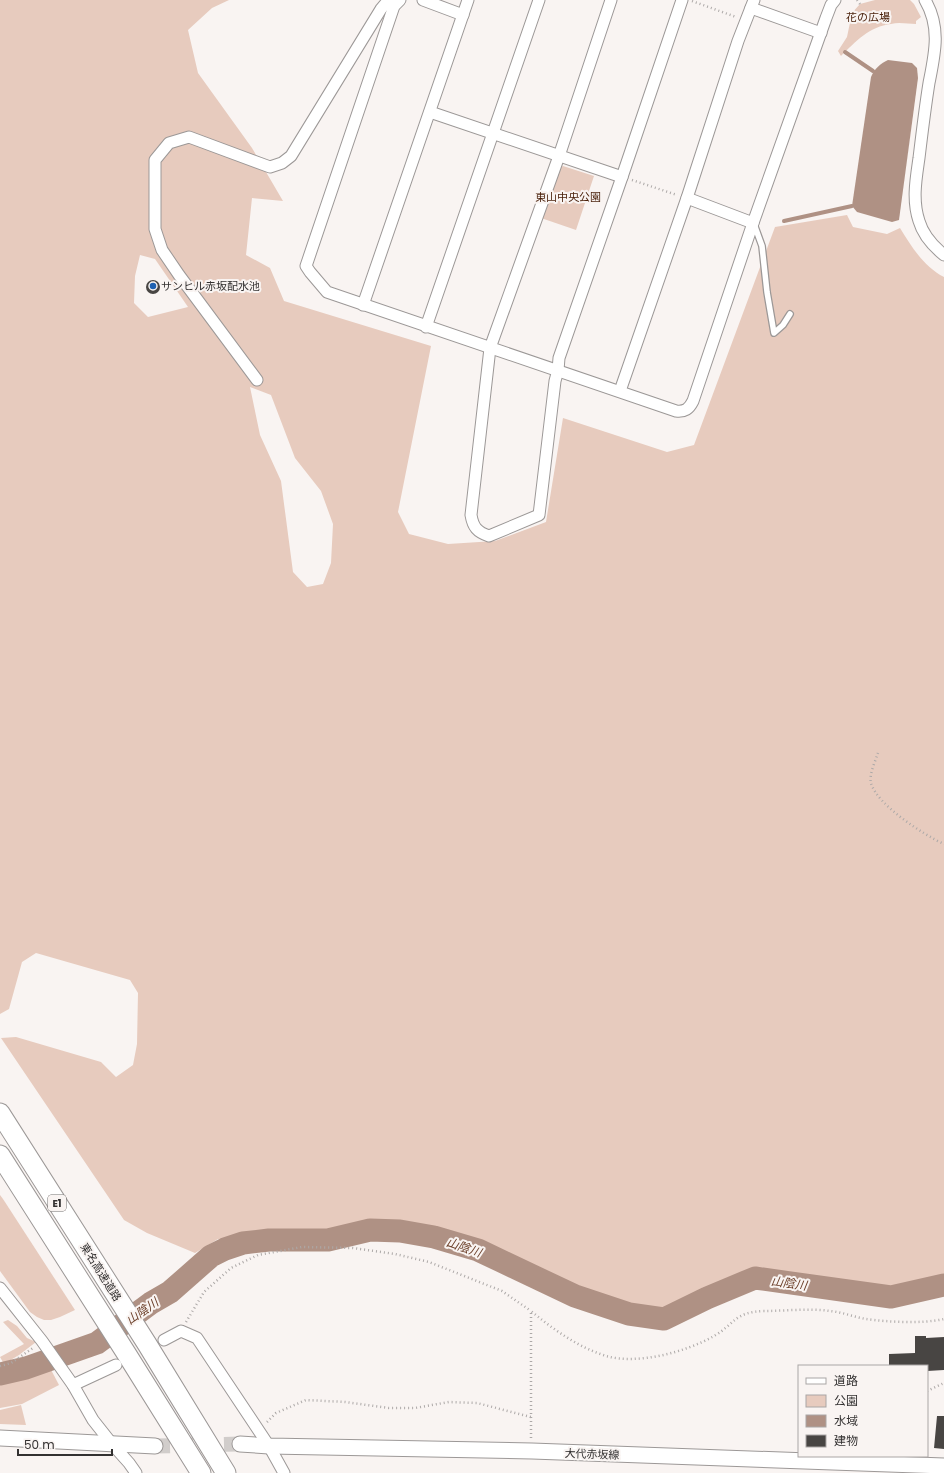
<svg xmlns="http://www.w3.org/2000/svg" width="944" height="1473" viewBox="0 0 944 1473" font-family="Poppins,'Noto Sans JP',sans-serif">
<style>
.green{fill:#e7cbbe;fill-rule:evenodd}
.water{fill:#af9184}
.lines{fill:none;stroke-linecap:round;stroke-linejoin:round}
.stream{stroke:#af9184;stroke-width:4}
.river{stroke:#af9184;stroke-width:23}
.building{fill:#484543}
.secondary-tunnel{stroke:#d1cdcb;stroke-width:15;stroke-dasharray:15 8;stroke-linecap:butt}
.service-casing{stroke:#9c9897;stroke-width:8}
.minor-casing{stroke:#9c9897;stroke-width:13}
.secondary-casing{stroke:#9c9897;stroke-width:17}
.motorway-casing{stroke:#9c9897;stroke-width:21}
.path{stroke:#ada9a8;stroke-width:2.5;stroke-dasharray:1 3;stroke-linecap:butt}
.service{stroke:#fff;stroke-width:5.5}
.minor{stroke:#fff;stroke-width:11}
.secondary{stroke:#fff;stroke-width:15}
.motorway{stroke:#fff;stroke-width:19}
.poi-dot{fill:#1e61b2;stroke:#f9f4f2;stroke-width:1.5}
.labels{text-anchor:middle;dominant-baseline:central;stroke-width:4;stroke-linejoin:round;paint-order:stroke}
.shield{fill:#f9f4f2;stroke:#6e6c6b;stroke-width:1}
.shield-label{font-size:10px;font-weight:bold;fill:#333131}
.park-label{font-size:11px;fill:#481e08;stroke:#f9f4f2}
.poi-label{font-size:11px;fill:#333131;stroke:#f9f4f2;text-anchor:start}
.street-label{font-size:11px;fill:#333131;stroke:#f9f4f2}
.water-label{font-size:12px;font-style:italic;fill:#6a3d27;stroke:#f9f4f2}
</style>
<rect width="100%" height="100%" fill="#f9f4f2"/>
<g class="green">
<path d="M0 0H229L212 8 188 30 198 73 252 148 283 201 252 198 246 255 270 268 284 301 431 346 398 512 409 534 448 544 495 541 546 522 563 418 667 452 694 445 775 227 847 215 853 227 887 234 900 228C911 246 924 267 944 277V1277L886 1289 783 1277 740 1276 691 1298 660 1314 619 1305 573 1289 483 1245 427 1226 372 1222 328 1232 278 1237 218 1239 195 1253 147 1233 124 1220 1 1038 16 1037 101 1062 116 1077 133 1065 137 1044 138 993 130 980 36 953 22 962 9 1009 0 1014ZM140 255 155 259 188 307 148 317 134 303 135 276ZM250 387 271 395 295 458 321 491 333 524 331 563 323 584 307 587 293 572 281 481 260 435Z"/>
<path d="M875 0H910L914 4 921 17 916 21V24C908 24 899 22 891 24 870 26 855 42 841 56L838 51 847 37 852 13 860 4Z"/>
<path d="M563 166 594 176 576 230 541 218 559 168Z"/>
<path d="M0 1195 3 1199 75 1310 60 1317 51 1320H44L37 1317 30 1312 0 1271Z"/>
<path d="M8 1320 17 1326 27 1338 36 1342 19 1355 4 1364 0 1357 24 1344 3 1322Z"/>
<path d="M48 1364 59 1385 22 1404 0 1408V1381L32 1368Z"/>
<path d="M21 1405 26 1425 0 1424V1410Z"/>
</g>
<path class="water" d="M888 60 912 63 917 68 918 78 899 220 892 222 857 212 852 206 871 77C875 68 880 64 888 60Z"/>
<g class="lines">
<g class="stream">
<path d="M845 52 873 71"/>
<path d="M784 221 852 206"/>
</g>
<path class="river" d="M0 1374 26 1368 97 1343 151 1303 170 1292 211 1256 225 1249 243 1243 269 1240H328L370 1230 400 1231 434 1237 478 1250 575 1296 629 1314 664 1319 707 1298 755 1278 891 1297 944 1285"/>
</g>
<g class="building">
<circle cx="153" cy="287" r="7"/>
<path d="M915 1336H926V1338L944 1337V1370L927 1371V1366H889V1354L915 1353Z"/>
<path d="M937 1416H944V1449L934 1448Z"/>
</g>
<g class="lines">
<path class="secondary-tunnel" d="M155 1446 240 1444"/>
<defs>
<path id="service" d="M754 224 762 246 767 292 774 333 783 325 790 314"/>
<g id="minor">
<path d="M400 0 394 6 306 266 310 272 327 292 676 411C685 412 689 409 693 401L753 223 826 18 831 5 835 0"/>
<path d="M423 0 463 15"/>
<path d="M611 0 559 156 490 348 471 515C473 527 477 532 489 536L539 515 555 381 558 370 559 358 622 177 682 0"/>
<path d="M925 0C941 27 935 53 929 83 925 108 922 133 919 158 916 179 912 200 919 221 923 235 933 246 944 255"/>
<path d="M751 8 821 33"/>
<path d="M430 112 622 177"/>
<path d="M687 198 753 223"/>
<path d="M363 305 468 0"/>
<path d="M426 327 539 0"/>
<path d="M257 380 179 275 162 250 155 229V160L169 143 189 137 270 167 282 163 291 156 381 9 386 3 394 6"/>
<path d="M620 391 687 198 738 41 754 0"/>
<path d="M0 1288 42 1341 73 1385 93 1420 112 1444 129 1463 136 1473"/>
<path d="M164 1340 181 1331 197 1338 269 1446 284 1473"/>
<path d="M73 1385 116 1365"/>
</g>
<g id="secondary">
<path d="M0 1438 155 1446"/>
<path d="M240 1444 269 1446 532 1451 944 1466"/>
</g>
<g id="motorway">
<path d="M0 1113 147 1344 226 1473"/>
<path d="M0 1155 126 1353 201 1473"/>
</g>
</defs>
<use href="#service" class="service-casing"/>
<use href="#minor" class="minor-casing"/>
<use href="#secondary" class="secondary-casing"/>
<use href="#motorway" class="motorway-casing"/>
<g class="path">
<path d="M857 0 860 4"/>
<path d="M692 1 736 17"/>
<path d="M632 180 677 195"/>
<path d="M878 753C875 762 869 774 871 783 877 805 924 835 944 844"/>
<path d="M186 1322 204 1292 231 1268 258 1255 302 1247 353 1248 395 1254 429 1262 502 1291 531 1311"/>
<path d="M0 1366 11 1363 33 1348"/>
<path d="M927 1391 944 1383"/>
<path d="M267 1422 276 1413 306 1400 345 1402 389 1408H415L449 1402 477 1403 531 1417"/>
<path d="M531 1438V1311C554 1330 578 1347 606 1356 638 1365 686 1352 714 1336 735 1324 734 1312 764 1311 785 1311 809 1308 830 1311 842 1312 854 1317 866 1319 888 1322 922 1324 944 1319"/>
</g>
<use href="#service" class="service"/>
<use href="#minor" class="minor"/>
<use href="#secondary" class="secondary"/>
<use href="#motorway" class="motorway"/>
</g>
<circle class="poi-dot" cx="153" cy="286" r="4"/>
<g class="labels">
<rect class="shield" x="48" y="1195" width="18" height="16" rx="3"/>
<g class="shield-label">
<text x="57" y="1203">E1</text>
</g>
<g class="park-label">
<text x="868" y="17">花の広場</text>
<text x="568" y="197">東山中央公園</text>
</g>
<g class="poi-label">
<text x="161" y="286">サンヒル赤坂配水池</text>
</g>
<g class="street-label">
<text transform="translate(101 1272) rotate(58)">東名高速道路</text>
<text transform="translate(592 1454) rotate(2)">大代赤坂線</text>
</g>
<g class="water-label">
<text transform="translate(464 1247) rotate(19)">山陰川</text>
<text transform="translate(789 1283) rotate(8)">山陰川</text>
<text transform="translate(142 1311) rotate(-35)">山陰川</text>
</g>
</g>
<rect x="798" y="1365" width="130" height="92" fill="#f9f4f2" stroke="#aaa6a5"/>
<rect x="806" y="1378" width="20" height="6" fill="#ffffff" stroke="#aaa6a5"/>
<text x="834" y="1385" font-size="12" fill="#333131">道路</text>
<rect x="806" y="1395" width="20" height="12" fill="#e7cbbe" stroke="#aaa6a5"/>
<text x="834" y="1405" font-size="12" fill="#333131">公園</text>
<rect x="806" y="1415" width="20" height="12" fill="#af9184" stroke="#aaa6a5"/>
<text x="834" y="1425" font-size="12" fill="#333131">水域</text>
<rect x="806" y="1435" width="20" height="12" fill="#484543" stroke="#aaa6a5"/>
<text x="834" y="1445" font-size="12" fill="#333131">建物</text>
<path d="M18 1449v6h94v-6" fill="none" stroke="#333131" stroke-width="2"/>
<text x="24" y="1449" font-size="12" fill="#333131" stroke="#f9f4f2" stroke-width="3" paint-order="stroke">50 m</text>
</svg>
